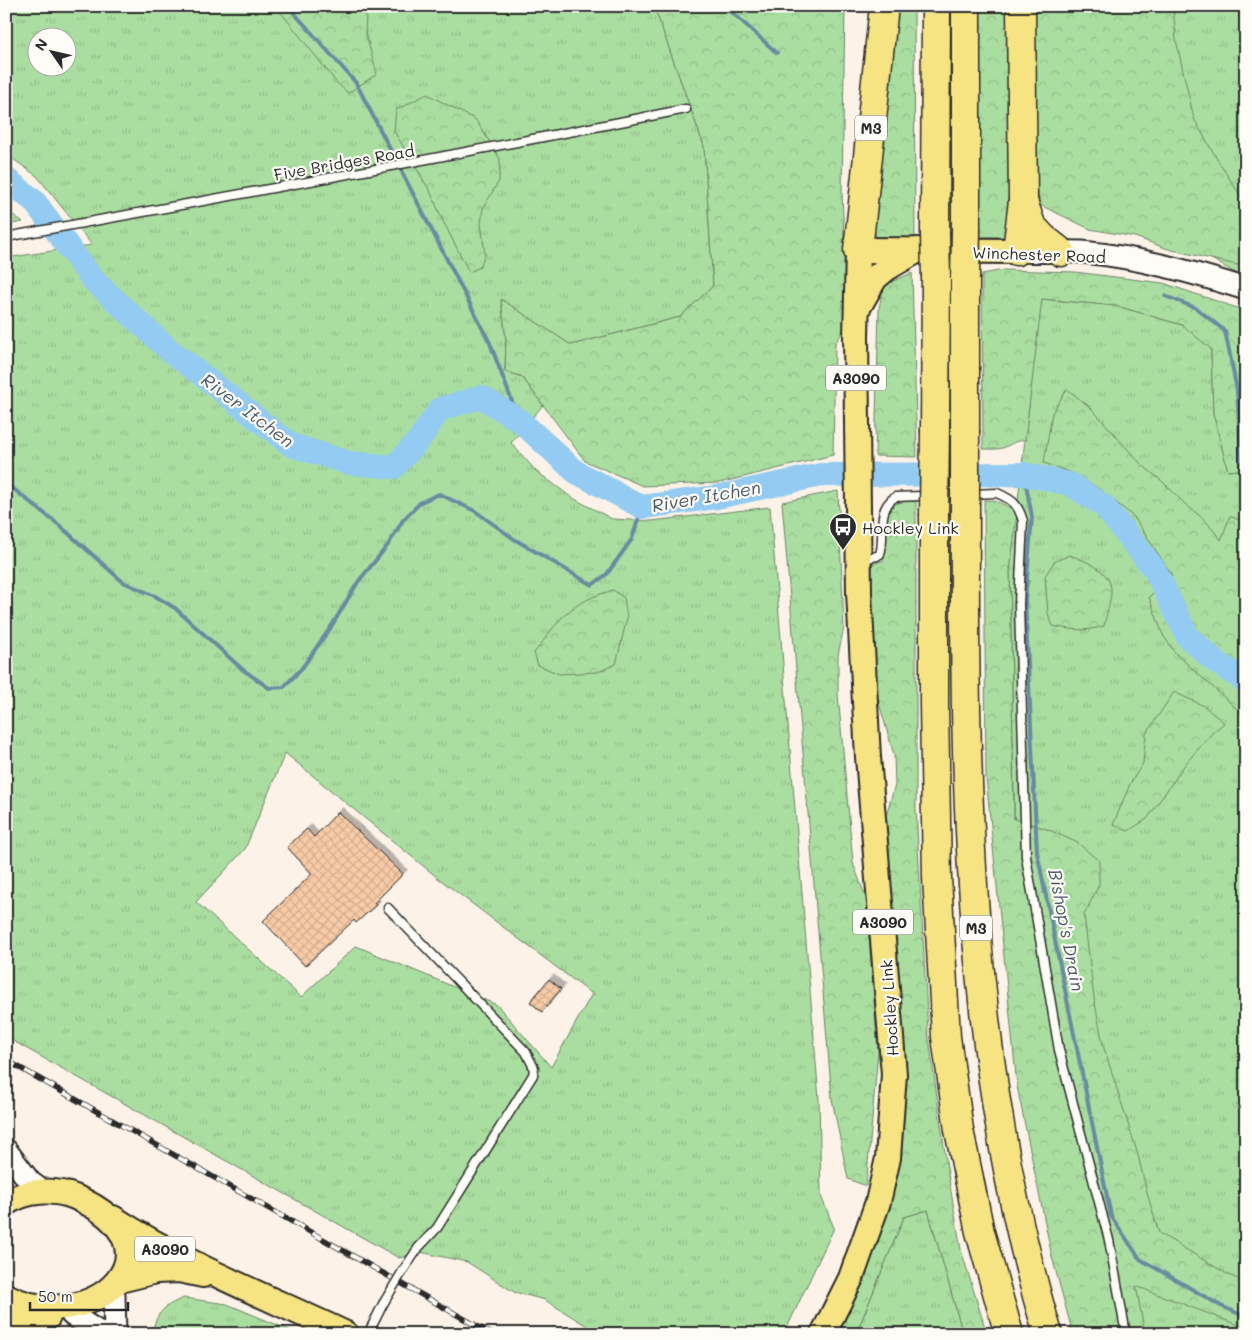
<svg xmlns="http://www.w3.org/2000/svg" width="1252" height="1340" viewBox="0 0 1252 1340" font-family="Mali,sans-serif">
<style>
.grass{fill:url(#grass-tufts);stroke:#6a8466;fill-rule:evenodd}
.forest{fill:url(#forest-crowns);stroke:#6a8466}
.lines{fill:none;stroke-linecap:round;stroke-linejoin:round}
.stream{stroke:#698ba2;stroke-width:4}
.river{stroke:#93cbf2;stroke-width:24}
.building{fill:url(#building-cross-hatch);stroke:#2b2b2b;filter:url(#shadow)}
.lane-casing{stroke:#2b2b2b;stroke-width:11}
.secondary-casing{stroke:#2b2b2b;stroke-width:25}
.primary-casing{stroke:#2b2b2b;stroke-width:28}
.highway-casing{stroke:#2b2b2b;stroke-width:31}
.lane{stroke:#fdfcf7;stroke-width:8}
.secondary{stroke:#fdfcf7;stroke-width:21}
.primary{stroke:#f6e381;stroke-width:24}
.highway{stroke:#f6e381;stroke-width:28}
.rail-casing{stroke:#2b2b2b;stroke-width:5.5}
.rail{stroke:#fdfcf7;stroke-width:4;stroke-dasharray:11;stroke-linecap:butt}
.lane-bridge-casing{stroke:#2b2b2b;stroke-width:11;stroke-linecap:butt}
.highway-bridge-casing{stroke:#2b2b2b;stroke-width:31;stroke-linecap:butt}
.lane-bridge{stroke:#fdfcf7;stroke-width:8}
.highway-bridge{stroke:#f6e381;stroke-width:28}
.labels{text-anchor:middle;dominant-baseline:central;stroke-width:4.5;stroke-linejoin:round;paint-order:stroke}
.shield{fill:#fdfcf7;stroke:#6a6a68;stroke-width:1}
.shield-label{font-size:15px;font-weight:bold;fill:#2b2b2b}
.street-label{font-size:16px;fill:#2b2b2b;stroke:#fdfcf7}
.poi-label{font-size:16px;fill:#2b2b2b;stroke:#fdfcf7;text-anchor:start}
.water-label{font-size:18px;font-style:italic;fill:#4a5b67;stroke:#fdfcf7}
</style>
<defs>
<pattern id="grass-tufts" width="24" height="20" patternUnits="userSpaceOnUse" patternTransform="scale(1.25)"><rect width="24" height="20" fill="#aadea0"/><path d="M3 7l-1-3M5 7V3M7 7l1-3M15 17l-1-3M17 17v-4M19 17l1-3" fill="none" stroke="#92bf8a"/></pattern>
<pattern id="forest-crowns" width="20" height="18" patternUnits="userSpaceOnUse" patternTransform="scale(1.25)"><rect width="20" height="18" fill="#aadea0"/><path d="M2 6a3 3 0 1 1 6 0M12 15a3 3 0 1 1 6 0" fill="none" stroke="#92bf8a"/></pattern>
<pattern id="building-cross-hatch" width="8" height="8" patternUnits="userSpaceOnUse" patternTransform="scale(1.25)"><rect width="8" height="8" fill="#f8cba6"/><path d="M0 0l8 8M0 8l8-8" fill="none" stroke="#d5ae8f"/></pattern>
<filter id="shadow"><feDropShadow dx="4.5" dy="-4.5" stdDeviation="0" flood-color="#0004"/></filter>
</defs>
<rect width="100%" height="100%" fill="#fcf2e7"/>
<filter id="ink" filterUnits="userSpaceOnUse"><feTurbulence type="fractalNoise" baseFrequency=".02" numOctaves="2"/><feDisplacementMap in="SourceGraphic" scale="10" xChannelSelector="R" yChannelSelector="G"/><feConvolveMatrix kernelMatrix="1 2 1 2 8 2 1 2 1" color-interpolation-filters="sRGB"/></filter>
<g filter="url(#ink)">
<g class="grass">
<path d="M6 6H654L704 146 713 286 680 317 571 345 501 300 506 339 505 371 522 377 543 405 511 443 536 471 571 497 612 519 652 521 770 507 819 1099 821 1196 834 1228 784 1334H600L545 1300 514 1292 467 1262 420 1252 399 1258 6 1037V258L92 245 37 176 6 154ZM38 38H68V68H38ZM285 753 438 878 592 994 551 1067 497 1005 356 946 301 997 196 902 245 849Z"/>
<path d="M1050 6H1246V274L1239 275 1232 271 1052 166Z"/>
<path d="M1041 299 1117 306 1182 325 1211 348 1213 413 1228 471 1246 469V1334H1124L1015 852 1010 571Z"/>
<path d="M928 1210 963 1334H856L904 1217Z"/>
<path d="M184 1298 227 1304 299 1334H152C156 1312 164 1306 184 1298Z"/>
</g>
<g class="forest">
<path d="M276 6H358L366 18 365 31 377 74 348 93 336 82Z"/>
<path d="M654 6H845L842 193 848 325 835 343 833 455 719 483 643 486 585 461 522 377 505 371 506 339 501 299 571 345 680 317 713 286 704 146Z"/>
<path d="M892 6H914L915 239H878L870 225Z"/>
<path d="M980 6H1008L1010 237H980Z"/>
<path d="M1033 6H1173L1176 40 1194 119 1221 166 1246 204V263L1237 265 1168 249 1135 237 1090 229 1040 205 1035 174Z"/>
<path d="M427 94 476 120 500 159 499 181 483 208 481 224 485 254 480 267 469 272 443 221 430 191 394 131 396 110Z"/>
<path d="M6 210 23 222 6 225Z"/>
<path d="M1004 270 1075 272 1163 283 1246 311V469L1228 471 1213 413 1211 349 1182 325 1117 306 1042 299 1025 440C1014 441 1014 443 1005 447 998 450 991 449 983 449L982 274Z"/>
<path d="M912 273 917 457 875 456 879 309 883 287 891 282Z"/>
<path d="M1067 389 1091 408 1141 464 1163 482 1185 504 1205 520 1221 540 1230 516 1246 523V717L1175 653 1163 635 1149 597 1172 575 1134 517 1101 490 1073 473 1044 463 1052 413Z"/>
<path d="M838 491 844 627 838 655V694L853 863 866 898 878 1052 866 1186 848 1179 832 1099 782 502Z"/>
<path d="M984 500C998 500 1006 505 1017 513L1010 571 1014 819 1047 829 1078 843 1099 861V885L1084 915 1094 998 1103 1045 1138 1155 1147 1193 1159 1233 1227 1274 1246 1283V1328L1136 1286 1145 1334H1073L1052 1257 1017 1086 986 777Z"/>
<path d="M916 501V809L928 1032 947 1168 961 1250 987 1334H963L928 1210 904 1217 856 1334H835L891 1181 884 822 895 785 894 755 875 689 867 566 884 560C885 547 883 515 893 506 899 501 908 501 916 501Z"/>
<path d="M1069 555C1085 560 1112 571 1111 591 1111 602 1106 615 1104 626 1086 632 1071 630 1053 626L1048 614 1045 576 1054 562Z"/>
<path d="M613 590 624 598 627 618 616 664 598 672 559 674 538 665 534 653C544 641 556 622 567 613 580 601 597 595 613 590Z"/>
<path d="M1174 692 1204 706 1224 723 1212 733 1186 763 1147 819 1128 831 1113 825 1130 784 1143 763 1146 734Z"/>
</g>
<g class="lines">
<g class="stream">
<path d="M288 6 356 83 490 343 519 420"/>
<path d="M725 6 777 53"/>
<path d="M1165 296 1196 308 1225 331 1237 390 1246 544"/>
<path d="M1024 474 1032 517 1025 600 1037 852 1111 1216 1140 1259 1221 1306 1246 1317"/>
<path d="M6 483 59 525 123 582 155 596 175 608 242 669 269 688 284 687 302 668 331 627 358 582 388 545 403 520 421 502 439 494 475 511 514 539 592 585 607 574 632 539 642 507"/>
<path d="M1244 680 1246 669"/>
</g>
<path class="river" d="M6 179 34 201 93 280 167 348 291 445 349 463 394 467 418 441 440 409 481 397 519 420 576 472 642 507 717 497 821 475 1024 474 1070 484 1104 506 1155 570 1188 637 1216 662 1246 682"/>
</g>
<g class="building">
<path d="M338 812 403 874 374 903 376 905 356 923 354 920 305 966 263 921 312 874 287 847 307 829 314 837Z"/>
<path d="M549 979 561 989 542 1012 530 1002Z"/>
</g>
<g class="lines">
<defs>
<g id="lane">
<path d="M6 237C233 196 460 154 686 109"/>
<path d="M862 559 877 556 880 554C886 536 875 510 895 497L997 493C1013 500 1018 504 1023 521L1019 604 1026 857 1059 1050 1109 1240 1126 1334"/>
<path d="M388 908 526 1052 534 1068 533 1075 437 1228 419 1247 404 1269"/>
<path d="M368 1334 383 1304"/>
</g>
<g id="secondary">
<path d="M1017 251C1039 252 1061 251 1082 252 1138 257 1192 272 1246 289"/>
<path d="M6 1150 30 1182 42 1191"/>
<path d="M114 1295 115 1334"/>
<path d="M72 1315 102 1334"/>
</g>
<g id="primary">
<path d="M859 306 875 278 887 268 918 250"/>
<path d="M6 1203C26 1190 53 1188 75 1197 190 1247 94 1340 6 1296"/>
<path d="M113 1218C186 1265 268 1297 346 1334"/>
<path d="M124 1279 156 1271 179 1270 203 1275"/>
<path d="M6 1324 48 1317"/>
<path d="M823 1334 851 1278 878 1202 888 1158 894 1074 868 757 859 593 856 337 858 250 1017 251"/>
</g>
<g id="highway">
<path d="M1023 201 1031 225 1043 238 1061 252"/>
<path d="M966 231V6"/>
<path d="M935 233 936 6"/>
<path d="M858 250 884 6"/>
<path d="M1017 251 1023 201 1021 6"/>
<path d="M965 279V430"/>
<path d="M935 430 936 277"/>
<path d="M934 516V704L937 878 946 1037 959 1130 980 1232 1009 1334"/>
<path d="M965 516C964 789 968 1070 1048 1334"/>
</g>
</defs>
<use href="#lane" class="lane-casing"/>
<use href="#secondary" class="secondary-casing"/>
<use href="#primary" class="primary-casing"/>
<use href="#highway" class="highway-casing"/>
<use href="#lane" class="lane"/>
<use href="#secondary" class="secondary"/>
<use href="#primary" class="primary"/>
<use href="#highway" class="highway"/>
<defs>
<path id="rail" d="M6 1060 491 1334"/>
</defs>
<use href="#rail" class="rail-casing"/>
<use href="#rail" class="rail"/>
<defs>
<path id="lane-bridge" d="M383 1304 404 1269"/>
<g id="highway-bridge">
<path d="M935 233 936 277"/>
<path d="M965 279 966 231"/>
<path d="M965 430V516"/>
<path d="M934 516 935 430"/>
</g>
</defs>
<use href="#lane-bridge" class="lane-bridge-casing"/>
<use href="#highway-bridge" class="highway-bridge-casing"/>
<use href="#lane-bridge" class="lane-bridge"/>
<use href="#highway-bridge" class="highway-bridge"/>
</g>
</g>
<defs>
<symbol id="bus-pin" viewBox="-11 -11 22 30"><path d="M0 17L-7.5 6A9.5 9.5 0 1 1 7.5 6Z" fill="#2b2b2b" stroke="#fdfcf7"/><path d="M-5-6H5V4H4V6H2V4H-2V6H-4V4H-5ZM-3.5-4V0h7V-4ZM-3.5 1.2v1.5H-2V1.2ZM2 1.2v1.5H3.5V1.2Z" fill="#fff"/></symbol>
</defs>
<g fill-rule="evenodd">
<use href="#bus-pin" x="827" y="511" width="32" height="43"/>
</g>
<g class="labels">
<g class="shield">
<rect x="855" y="115.5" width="32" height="25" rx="4"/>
<rect x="826" y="365.5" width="60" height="25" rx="4"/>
<rect x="853" y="909.5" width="60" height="25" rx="4"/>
<rect x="960" y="915.5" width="32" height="25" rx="4"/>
<rect x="135" y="1236.5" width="60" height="25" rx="4"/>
</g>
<g class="shield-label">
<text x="871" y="128">M3</text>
<text x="856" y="378">A3090</text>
<text x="883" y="922">A3090</text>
<text x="976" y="928">M3</text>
<text x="165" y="1249">A3090</text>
</g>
<g class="street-label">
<text transform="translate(344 162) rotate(-10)">Five Bridges Road</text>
<text transform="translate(1039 254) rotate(2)">Winchester Road</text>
<text transform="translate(889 1008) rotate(-94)">Hockley Link</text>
</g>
<g class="poi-label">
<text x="862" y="527">Hockley Link</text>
</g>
<g class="water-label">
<text transform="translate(248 410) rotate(37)">River Itchen</text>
<text transform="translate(706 496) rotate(-10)">River Itchen</text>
<text transform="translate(1067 930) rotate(79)">Bishop's Drain</text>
</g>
</g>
<rect width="1252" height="1340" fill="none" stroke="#fdfcf7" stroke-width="25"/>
<rect x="12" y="12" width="1227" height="1315" fill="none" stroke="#2b2b2b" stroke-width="2" filter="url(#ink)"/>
<g transform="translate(52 52) rotate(304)"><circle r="24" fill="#fdfcf7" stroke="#a9a8a5"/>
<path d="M0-4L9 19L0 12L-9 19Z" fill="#2b2b2b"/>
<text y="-8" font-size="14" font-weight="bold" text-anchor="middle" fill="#2b2b2b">N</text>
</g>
<path d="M30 1302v8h98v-8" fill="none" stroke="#2b2b2b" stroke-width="2.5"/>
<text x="38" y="1302" font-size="15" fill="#2b2b2b" stroke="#fdfcf7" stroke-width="4" paint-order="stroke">50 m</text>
</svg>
